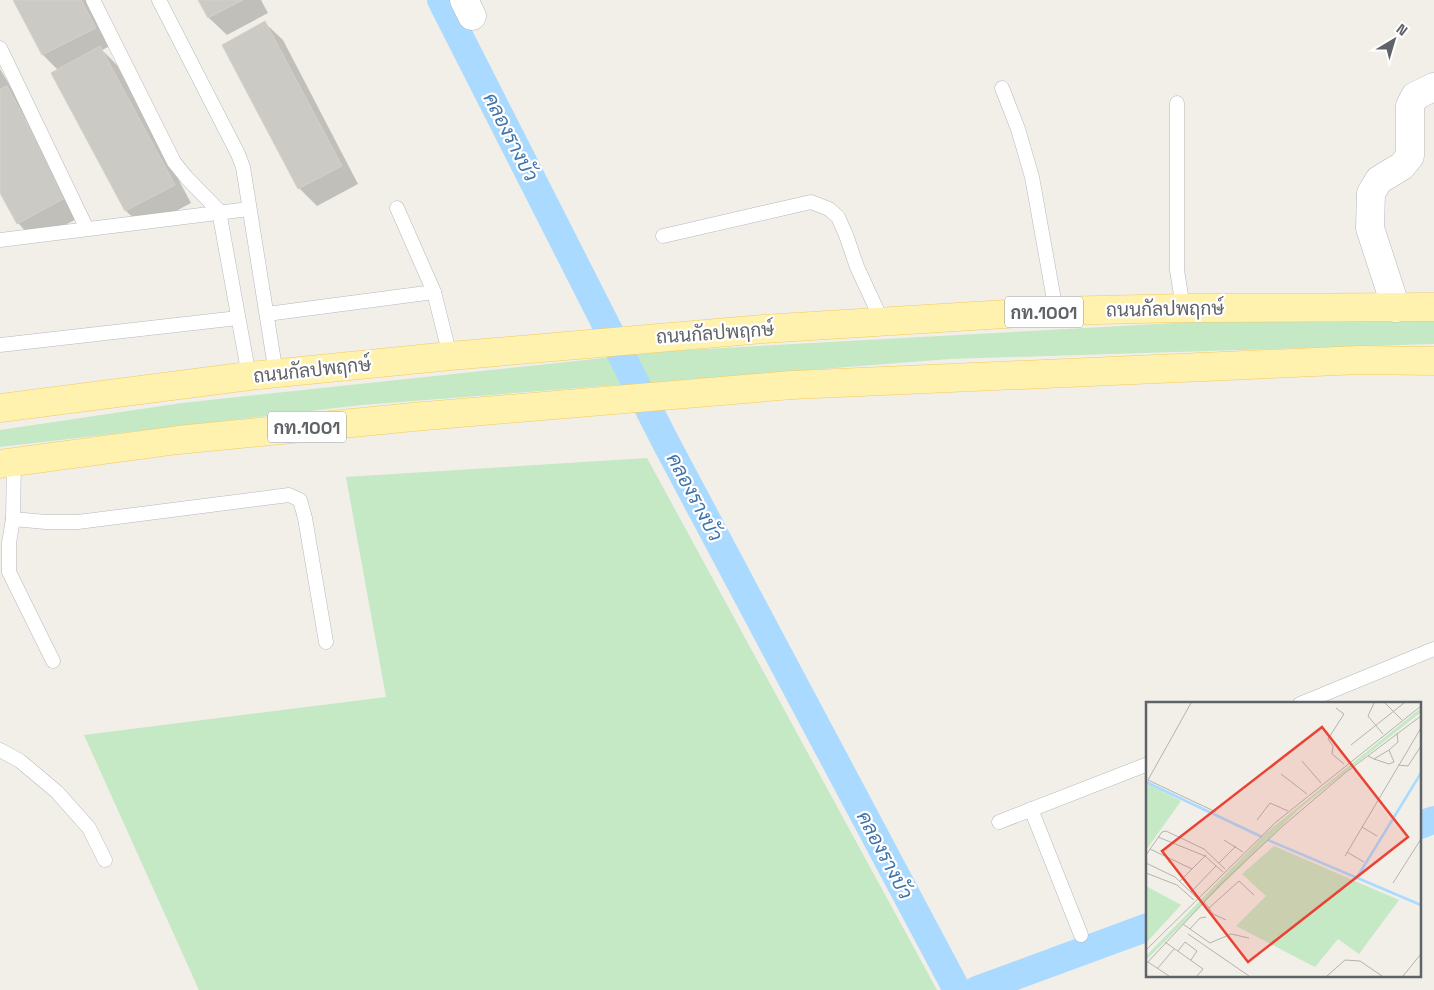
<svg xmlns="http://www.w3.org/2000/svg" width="1434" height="990" viewBox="0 0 1434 990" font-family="'Space Grotesk',Sarabun,sans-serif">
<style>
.green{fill:#c5e8c5}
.shadow{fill:#0003}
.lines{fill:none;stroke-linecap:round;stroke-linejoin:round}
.canal{stroke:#aadaff;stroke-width:28}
.building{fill:#cccac5;stroke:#d6d1c6}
.service-casing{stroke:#b5b8bc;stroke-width:15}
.minor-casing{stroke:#b5b8bc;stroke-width:29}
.primary-casing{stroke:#f2c960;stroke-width:29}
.service{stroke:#fff;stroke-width:14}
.minor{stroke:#fff;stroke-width:28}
.primary{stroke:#fff2af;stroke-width:28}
.labels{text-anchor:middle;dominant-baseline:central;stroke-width:4.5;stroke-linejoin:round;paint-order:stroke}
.shield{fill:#fff;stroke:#8f9295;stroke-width:1}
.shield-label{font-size:18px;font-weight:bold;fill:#5f6368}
.street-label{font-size:19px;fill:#5f6368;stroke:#fff}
.water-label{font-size:20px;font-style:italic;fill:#4174aa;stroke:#fff}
.inset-river{fill:none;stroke:#aadaff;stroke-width:2.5}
.inset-road{fill:none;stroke:#b3b3b1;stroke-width:1}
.view{fill:#ea4335;fill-opacity:0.15;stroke:#ea4335;stroke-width:2.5}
.inset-edge{fill:none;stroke:#5f6368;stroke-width:2.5}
</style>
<rect width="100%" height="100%" fill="#f1efe8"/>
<g class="green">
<path d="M1285 317 1434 318V344L949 359 362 405 0 447V430L182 403 669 351Z"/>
<path d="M647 458 937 990H199L84 735 386 697 346 477Z"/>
</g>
<g class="shadow">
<path d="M15 0H88L112 45 102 50 117 65 191 203 144 228 126 211 52 73 58 70 43 55Z"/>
<path d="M200 0H261L268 13 227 35 209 18Z"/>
<path d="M265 23 283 40 358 184 317 206 299 188Z"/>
<path d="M0 69 15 94H14L24 105 84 215 35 241 18 223 0 190Z"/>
</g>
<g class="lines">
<g class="canal">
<path d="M441 0 666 443 957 990"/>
<path d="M1420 825 1434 820"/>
<path d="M977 990 1148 927"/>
</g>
</g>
<g class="building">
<path d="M13 0H81L96 28 42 55Z"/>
<path d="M198 0H243L208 18Z"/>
<path d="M265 21 342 166 298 189 222 45Z"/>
<path d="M100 46 175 185 125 211 51 73Z"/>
<path d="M7 86 67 197 17 224 0 193V89Z"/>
</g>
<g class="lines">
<defs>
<g id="service">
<path d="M93 0 174 162 186 177 219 211 249 376"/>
<path d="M159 0 238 154 243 167 276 374"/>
<path d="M0 48 87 229"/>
<path d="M1002 88 1018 129 1032 177 1056 311"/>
<path d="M1177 103V270L1183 308"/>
<path d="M397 208 434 292 450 356"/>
<path d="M663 236 811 202 829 209 838 217 846 235 857 267 882 321"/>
<path d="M0 240 249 209"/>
<path d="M267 314 434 292"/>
<path d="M0 345 238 318"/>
<path d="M14 462 13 519 46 522H78L289 495 300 500 305 518 326 642"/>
<path d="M13 519 9 543V572L53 661"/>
<path d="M1300 704 1434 649"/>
<path d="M0 750 20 761 57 792 89 828 105 860"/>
<path d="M1031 809 1081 935"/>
<path d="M999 822 1148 764"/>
</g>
<g id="minor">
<path d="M464 0 472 16"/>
<path d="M1396 308 1370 228 1371 193 1379 180 1402 166 1410 156V106L1415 96 1434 87"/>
</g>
<g id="primary">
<path d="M0 408 249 376 450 356 763 329 1056 311 1183 308 1434 307"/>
<path d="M0 464 178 440 413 417 792 385 1360 360 1434 361"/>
</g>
</defs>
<use href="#service" class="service-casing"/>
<use href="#minor" class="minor-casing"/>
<use href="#primary" class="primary-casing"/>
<use href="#service" class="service"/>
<use href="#minor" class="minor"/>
<use href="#primary" class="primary"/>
</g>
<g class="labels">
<g class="shield">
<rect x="1005" y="296.5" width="78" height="31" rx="4"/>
<rect x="268" y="411.5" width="78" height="31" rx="4"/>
</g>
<g class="shield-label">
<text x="1044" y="312">กท.1001</text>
<text x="307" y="427">กท.1001</text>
</g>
<g class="street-label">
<text transform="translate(1165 309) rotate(-1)">ถนนกัลปพฤกษ์</text>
<text transform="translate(715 333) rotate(-4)">ถนนกัลปพฤกษ์</text>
<text transform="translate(312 370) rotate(-6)">ถนนกัลปพฤกษ์</text>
</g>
<g class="water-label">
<text transform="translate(511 137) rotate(63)">คลองรางบัว</text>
<text transform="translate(695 497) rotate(62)">คลองรางบัว</text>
<text transform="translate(885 855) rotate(62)">คลองรางบัว</text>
</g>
</g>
<g transform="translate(1146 702)">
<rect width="275" height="275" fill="#f1efe8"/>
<path d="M275 6V10L153 107 0 258V254L121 130ZM2 82 35 99 0 148V84ZM128 144 253 198 213 252 192 237 169 265 90 224 120 194 96 172ZM0 184 35 203 0 241Z" fill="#c5e8c5"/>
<path class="inset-river" d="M0 80 116 135M122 138 275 203M210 177 275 71"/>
<path class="inset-road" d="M45 1 2 78 70 110M228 1 222 14 237 32M239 1 256 18M190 6 198 12 182 37 187 44 186 52 198 62M205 43 258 1M222 54 228 57 243 48 252 40 251 31M228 57 243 62 248 60 243 48M156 59 175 81M252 63 262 64 275 44M135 72 161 92M111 118 124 101 142 109M216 125 231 134M12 135 59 154 77 170M78 138 97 150M4 147 46 167M201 150 218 160M0 153 16 130 20 129 58 147 79 167M199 154 275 26M0 161 29 175 51 196M73 161 90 144M0 171 31 183 48 198M33 180 60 153M247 181 275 137M45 190 70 164M58 200 63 206 93 179 108 193M63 206 67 212 80 218M37 222 64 241 85 232 103 236M44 227 54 216 60 215M42 232 103 274M19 240 57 267 51 274M0 248 130 120 275 4M32 249 39 240 51 249 45 258M2 260 23 274M0 262 74 183 138 123 199 71 275 14M11 267 28 247M181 274 199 258 214 259 236 274M257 274 275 252"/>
<path class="view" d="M176 25 262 135 102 260 16 149Z"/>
<rect width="275" height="275" class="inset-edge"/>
</g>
<g transform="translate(1394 40) rotate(38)" stroke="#ffffff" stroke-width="4" paint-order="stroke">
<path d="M0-4L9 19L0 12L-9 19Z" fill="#5f6368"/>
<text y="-8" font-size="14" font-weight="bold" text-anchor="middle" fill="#5f6368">N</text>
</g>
</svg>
